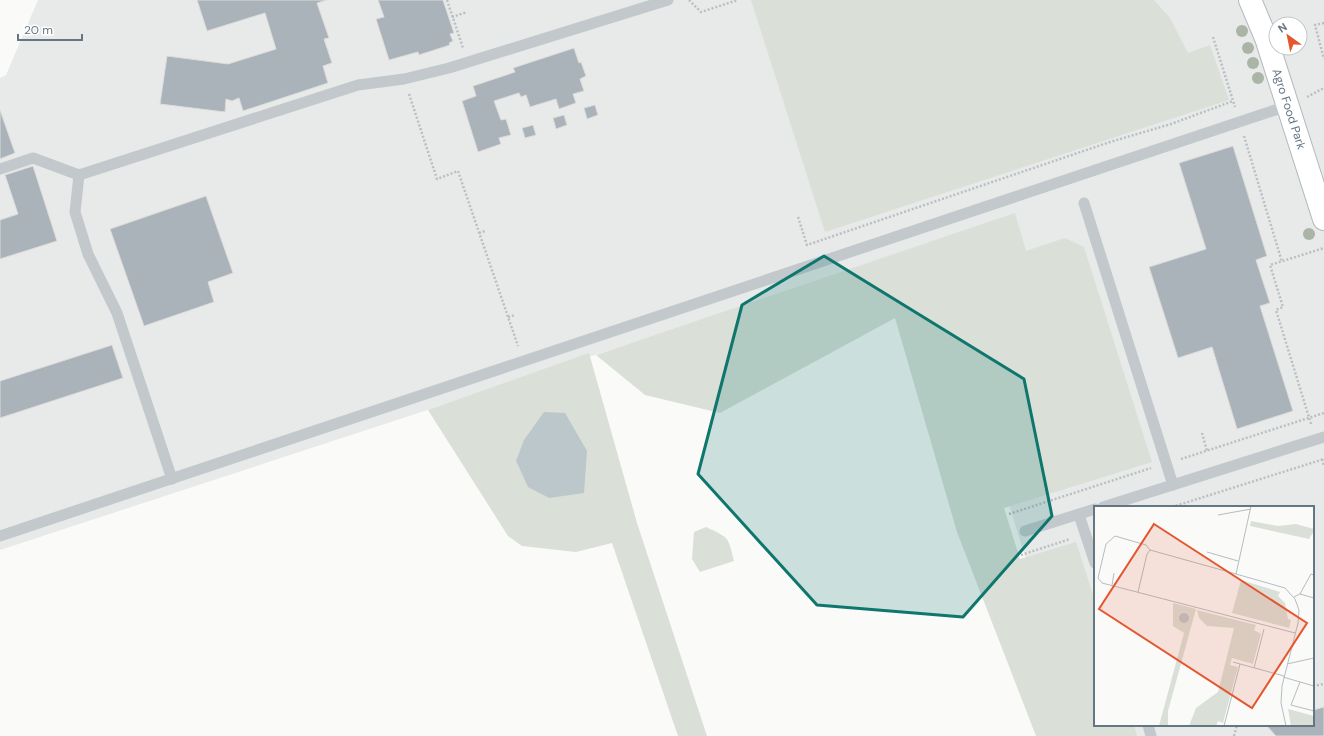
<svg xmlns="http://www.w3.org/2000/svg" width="1324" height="736" viewBox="0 0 1324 736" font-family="'DM Sans',sans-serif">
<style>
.built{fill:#e8e9e9;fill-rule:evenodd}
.green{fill:#dadfd7;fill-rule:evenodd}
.water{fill:#bbc7cb}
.building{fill:#aab3b9;stroke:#dcdcda}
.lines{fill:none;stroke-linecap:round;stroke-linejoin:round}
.secondary-casing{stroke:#b3babf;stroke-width:24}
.path{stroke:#bbbfc2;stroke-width:2.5;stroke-dasharray:2 2;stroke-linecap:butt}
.lane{stroke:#c3c8cc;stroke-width:11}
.secondary{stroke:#fff;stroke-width:22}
.tree{fill:#aab4a7}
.marked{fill:#0f766e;fill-opacity:0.2;stroke:#0f766e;stroke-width:3;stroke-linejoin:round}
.labels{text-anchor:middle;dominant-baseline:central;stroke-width:4;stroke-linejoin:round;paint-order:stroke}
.street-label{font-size:12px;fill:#657683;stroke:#fff}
.inset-road{fill:none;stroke:#b5bdc2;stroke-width:1}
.view{fill:#e4572e;fill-opacity:0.15;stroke:#e4572e;stroke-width:2}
.inset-edge{fill:none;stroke:#657683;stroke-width:2}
</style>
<rect width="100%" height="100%" fill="#fafaf8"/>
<path class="built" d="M38 0H1324V736H1079L931 245 0 550V78L6 75ZM1276 24H1300V48H1276ZM1095 507H1313V725H1095Z"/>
<g class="green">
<path d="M751 0H1154L1170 18 1188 53 1210 45 1229 100 825 232Z"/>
<path d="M1015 213 1026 251 1065 238 1084 247 1152 462 1004 508 1020 559 1076 542 1095 601V725H1134L1137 736H1036L957 532 895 318 720 413 645 395 596 355Z"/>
<path d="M589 353 637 523 707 736H678L612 543 576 552 522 546 508 536 428 410ZM516 461 549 498 528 486Z"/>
<path d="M706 527C729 538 728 536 734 561L700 572 692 559 694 532Z"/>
</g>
<path class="water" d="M544 412 565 413 587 451 584 493 549 498 528 487 516 461 524 440Z"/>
<g class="building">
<path d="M197 0H327L317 3 329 38 324 39 332 63 323 66 328 83 243 111 239 98 232 101 226 99 225 112 160 104 167 56 228 64 276 49 265 13 207 31Z"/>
<path d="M378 0H443L454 33 450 34 453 41 449 43 450 45 419 55 418 52 389 60 376 19 384 17Z"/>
<path d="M574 48 579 63 581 62 586 76 580 79 584 91 573 94 576 103 559 109 556 99 530 107 526 95 521 97 519 93 494 101 501 120 506 119 511 135 499 138 501 144 478 152 462 101 476 96 473 86 515 72 513 68Z"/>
<path d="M595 105 598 115 587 119 584 108Z"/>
<path d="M0 110 15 153 0 159Z"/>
<path d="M564 115 567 125 556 129 553 118Z"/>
<path d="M533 125 536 135 525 138 522 128Z"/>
<path d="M1233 146 1267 256 1256 260 1270 303 1260 306 1293 411 1237 429 1212 347 1178 358 1149 267 1206 249 1179 163Z"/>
<path d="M33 166 57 241 0 259V220L18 214 5 175Z"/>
<path d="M206 196 233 273 208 282 214 302 144 326 110 229Z"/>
<path d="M112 345 123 378 0 418V381Z"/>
<path d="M1324 707V736H1276L1266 725H1313V710Z"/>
</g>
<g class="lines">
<defs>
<path id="secondary" d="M1250 0 1266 38 1324 219"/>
</defs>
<use href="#secondary" class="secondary-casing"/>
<g class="path">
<path d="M447 0 463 48"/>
<path d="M689 0 701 12 738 0"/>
<path d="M452 17 467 12"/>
<path d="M1324 23 1315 25 1324 59"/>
<path d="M1213 37 1235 107"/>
<path d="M409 94 437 179 458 171 518 346"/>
<path d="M1307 97 1324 88"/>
<path d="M1244 136 1282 262"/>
<path d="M798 217 807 245 1110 142 1171 124 1233 101"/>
<path d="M479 233 485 231"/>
<path d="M508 317 515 315"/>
<path d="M1311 424 1276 310 1283 307 1270 265 1324 248"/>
<path d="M1202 433 1207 451"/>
<path d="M1181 459 1324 413"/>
<path d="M1322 459 1324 466"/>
<path d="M1172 507 1324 459"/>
<path d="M1009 514 1151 468"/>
<path d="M1021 555 1070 539"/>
<path d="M1313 686 1324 684"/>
<path d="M1234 736 1237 725"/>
</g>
<g class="lane">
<path d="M0 169 33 158 79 175 358 85 404 79 449 68 668 0"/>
<path d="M79 175 75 212 88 254 117 313 172 479"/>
<path d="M1084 203 1173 485"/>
<path d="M1103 507 1324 437"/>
<path d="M1079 515 1095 563"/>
<path d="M1025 531 1095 509"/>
<path d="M0 536 1287 106"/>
<path d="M1148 725 1151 736"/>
</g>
<use href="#secondary" class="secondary"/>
</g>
<g class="tree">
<circle cx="1242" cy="31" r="6"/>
<circle cx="1248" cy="48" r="6"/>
<circle cx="1253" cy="63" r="6"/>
<circle cx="1258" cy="78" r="6"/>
<circle cx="1309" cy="234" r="6"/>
</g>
<path class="marked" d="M824 256 1024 379 1052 516 963 617 817 605 698 474 742 305Z"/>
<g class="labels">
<g class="street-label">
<text transform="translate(1289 109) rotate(72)">Agro Food Park</text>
</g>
</g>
<g transform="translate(1094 506)">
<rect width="220" height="220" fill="#fafaf8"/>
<path d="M157 15 184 20 202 18 220 23V25L215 33 156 20ZM147 74 186 86 184 90 191 97 194 113 197 114 195 122 138 107ZM79 97 102 103 74 205V220H65L90 127 79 120ZM103 104 162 119 160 124 167 128 159 158 138 152 136 159 144 161 129 217 124 215 122 220H95L102 202 124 186 140 122 113 120 105 112ZM194 203 220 210V220H197Z" fill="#dadfd7"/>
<path d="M85 112a5 5 0 1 1 10 0a5 5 0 1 1-10 0Z" fill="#bbc7cb"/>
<path class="inset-road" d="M157 0 142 68 191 82 201 93 205 104 204 117 188 180 187 197 192 220M124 9 157 3M113 46 144 55M142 68 56 44 52 39 21 30 12 38 4 72 8 77 201 127M18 79 20 67M44 86 53 48 56 44M206 88 220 92M200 91 206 88 217 68 220 69M139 156 190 170M193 158 220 152M160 162 170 123M189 171 220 180M206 176 197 199 220 205M130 220 146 158"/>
<path class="view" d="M60 18 213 117 158 202 5 103Z"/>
<rect width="220" height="220" class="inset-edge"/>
</g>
<g transform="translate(1288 36) rotate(327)"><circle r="19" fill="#ffffff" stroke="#c1c8cd"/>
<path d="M0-3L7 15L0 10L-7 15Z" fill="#e4572e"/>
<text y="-6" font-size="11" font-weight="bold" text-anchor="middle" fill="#657683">N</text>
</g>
<path d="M18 34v6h64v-6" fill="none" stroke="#657683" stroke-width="2"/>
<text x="24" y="34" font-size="12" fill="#657683" stroke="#ffffff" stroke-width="3" paint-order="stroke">20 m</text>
</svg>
